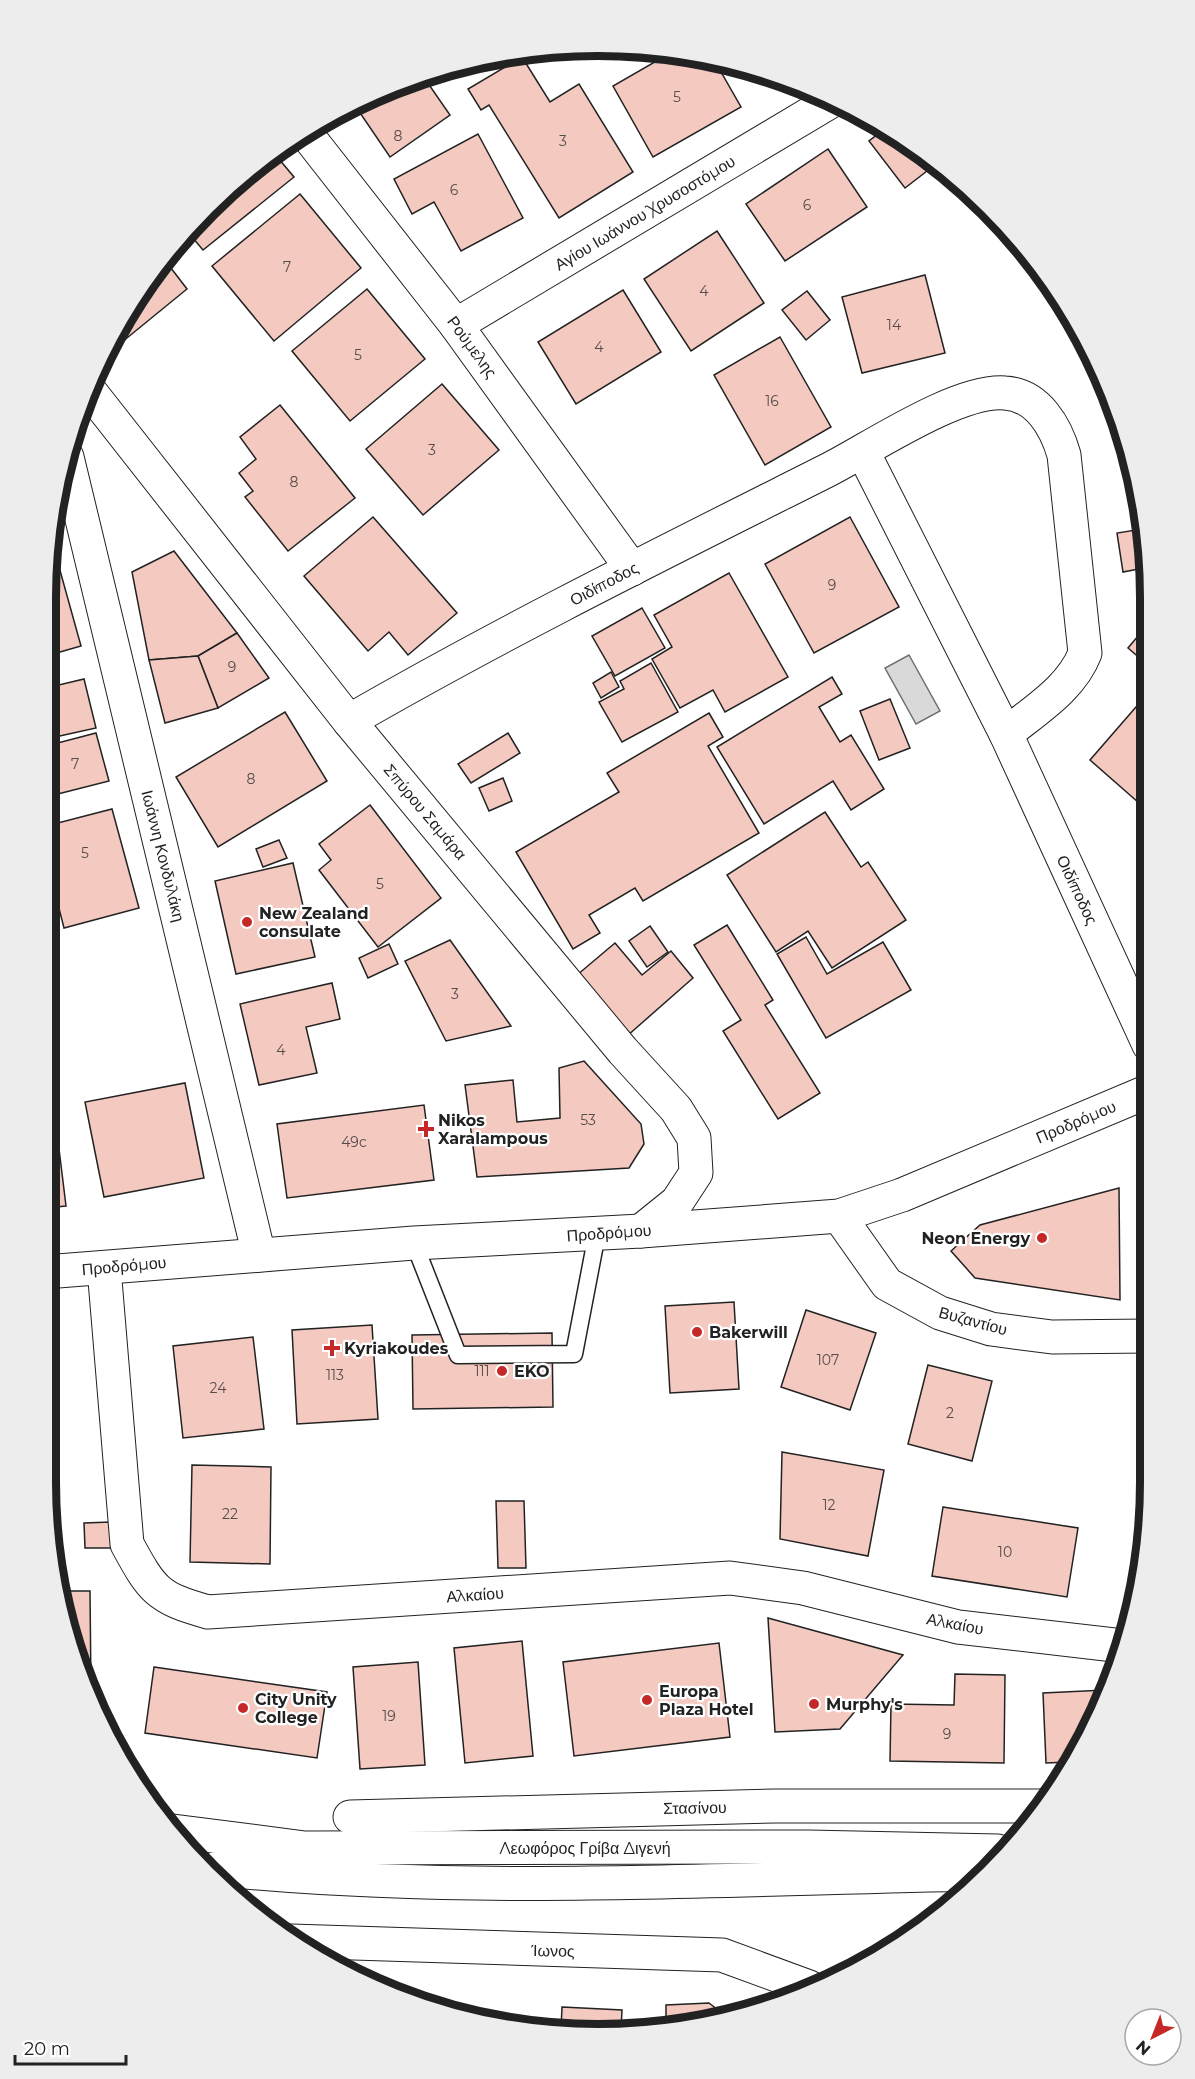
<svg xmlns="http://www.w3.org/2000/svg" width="1195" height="2079" viewBox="0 0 1195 2079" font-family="Montserrat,sans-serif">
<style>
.water{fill:#d9d9d9;stroke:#6f6f6f;stroke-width:1.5}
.building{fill:#f3c9c0;stroke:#222;stroke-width:1.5}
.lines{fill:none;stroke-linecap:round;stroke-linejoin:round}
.lane-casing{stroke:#222;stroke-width:19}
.street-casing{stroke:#222;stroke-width:35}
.secondary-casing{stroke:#222;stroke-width:35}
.primary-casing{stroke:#222;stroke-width:35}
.lane{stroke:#fff;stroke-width:16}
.street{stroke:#fff;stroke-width:33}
.secondary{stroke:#fff;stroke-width:33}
.primary{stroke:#fff;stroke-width:33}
.poi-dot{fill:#c62828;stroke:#fff;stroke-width:2}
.labels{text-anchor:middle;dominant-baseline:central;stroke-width:4.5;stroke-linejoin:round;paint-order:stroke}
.number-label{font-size:14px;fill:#564c4a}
.street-label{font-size:16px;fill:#222;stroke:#fff}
.poi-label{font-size:16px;font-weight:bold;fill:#222;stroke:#fff;text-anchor:start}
.rim{fill:none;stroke:#222;stroke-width:8}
</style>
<rect width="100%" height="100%" fill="#fff"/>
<path class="water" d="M909 655 940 711 916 724 885 668Z"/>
<g class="building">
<path d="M589 46 555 55 554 49Z"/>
<path d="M672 52 713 58 741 107 653 157 613 86Z"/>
<path d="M522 57 550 102 579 84 633 172 559 218 489 105 481 110 468 89Z"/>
<path d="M423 76 450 115 390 157 354 104 386 87Z"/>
<path d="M780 78 803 85V89L779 87Z"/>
<path d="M886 128 904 138 936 164 905 188 869 141Z"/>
<path d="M478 134 523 218 461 251 434 202 412 214 394 179Z"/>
<path d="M828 149 867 207 785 261 746 204Z"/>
<path d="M273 152 294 177 203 250 187 231 207 207Z"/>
<path d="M300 194 361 268 274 341 212 266Z"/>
<path d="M717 231 764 303 691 351 644 279Z"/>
<path d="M164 259 187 289 111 351 138 291Z"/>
<path d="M925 275 945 353 862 373 842 297Z"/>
<path d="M367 289 425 359 350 421 292 351Z"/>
<path d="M623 290 661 352 576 404 538 342Z"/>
<path d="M807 291 830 320 806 340 782 310Z"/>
<path d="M780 337 831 427 765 465 714 375Z"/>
<path d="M442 384 499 450 423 515 366 449Z"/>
<path d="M280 405 355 498 288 551 245 497 253 491 239 473 256 459 240 437Z"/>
<path d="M373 517 457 613 408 655 389 632 368 651 304 576Z"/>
<path d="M850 517 899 607 814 653 765 564Z"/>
<path d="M1142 529 1149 567 1123 572 1117 533Z"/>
<path d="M51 538 81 646 46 656V561Z"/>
<path d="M174 551 237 633 198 656 149 660 132 572Z"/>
<path d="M729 573 788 677 725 712 713 690 680 708 652 659 672 647 654 615Z"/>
<path d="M642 608 665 648 615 676 592 636Z"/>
<path d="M1149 623V666L1128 648Z"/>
<path d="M237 633 269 678 218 708 198 656Z"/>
<path d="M198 656 218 708 165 723 149 660Z"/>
<path d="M651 663 678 712 622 742 599 702 624 689 620 681Z"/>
<path d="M611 672 619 687 601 698 593 683Z"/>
<path d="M832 677 842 694 819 707 840 742 851 735 884 789 851 810 833 781 764 824 717 747Z"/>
<path d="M84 679 96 728 46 739V688Z"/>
<path d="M1149 692V791L1139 803 1090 760Z"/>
<path d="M890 699 910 748 879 760 860 711Z"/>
<path d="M285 712 327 781 218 847 176 777Z"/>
<path d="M709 713 723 737 708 746 759 833 643 901 635 888 589 915 600 933 573 949 516 852 619 792 607 773Z"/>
<path d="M96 733 109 781 46 797V746Z"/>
<path d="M508 733 520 753 471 783 458 764Z"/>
<path d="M503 778 512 801 489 811 479 788Z"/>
<path d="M370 805 441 898 378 947 319 870 331 860 319 844Z"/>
<path d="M112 809 139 908 64 928 52 881 46 882V826Z"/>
<path d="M825 812 861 867 868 862 906 920 832 968 808 931 776 952 727 875Z"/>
<path d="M279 840 287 858 263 867 256 849Z"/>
<path d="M293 863 315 957 236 974 215 881Z"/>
<path d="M727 925 773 1000 765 1005 820 1093 778 1119 723 1031 741 1020 694 945Z"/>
<path d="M650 926 668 952 647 967 629 941Z"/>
<path d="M806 937 827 974 883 942 911 990 826 1038 777 954Z"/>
<path d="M450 940 511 1026 446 1041 405 961Z"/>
<path d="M615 943 642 975 671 951 693 978 627 1036 577 975Z"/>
<path d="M389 944 398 964 368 978 359 958Z"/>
<path d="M332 983 340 1019 306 1027 317 1073 259 1085 240 1004Z"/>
<path d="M584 1061 641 1124 644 1144 629 1168 477 1177 465 1085 513 1080 517 1122 560 1118 559 1068Z"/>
<path d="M185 1083 204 1178 104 1197 85 1102Z"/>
<path d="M424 1105 434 1180 287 1198 277 1124Z"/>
<path d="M54 1108 66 1206 45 1208V1109Z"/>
<path d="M1119 1188 1120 1300 975 1278 951 1251 980 1225Z"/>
<path d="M734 1302 739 1389 670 1393 665 1306Z"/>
<path d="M806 1310 876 1333 850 1410 781 1387Z"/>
<path d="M372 1325 378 1419 297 1424 292 1330Z"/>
<path d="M552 1333 553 1407 413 1409 412 1335Z"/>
<path d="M253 1337 264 1429 183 1438 173 1346Z"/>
<path d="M928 1365 992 1381 972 1461 908 1444Z"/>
<path d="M782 1452 884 1470 868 1556 780 1539Z"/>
<path d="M192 1465 271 1467 270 1564 190 1562Z"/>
<path d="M496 1501H524L526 1568H498Z"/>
<path d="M943 1507 1078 1528 1067 1597 932 1576Z"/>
<path d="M111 1522 112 1548H85L84 1523Z"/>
<path d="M63 1591H90L91 1690 74 1659Z"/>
<path d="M768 1618 903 1655 840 1729 775 1732Z"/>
<path d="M522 1641 533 1756 465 1763 454 1648Z"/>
<path d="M719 1643 730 1737 574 1756 563 1662Z"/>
<path d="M418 1662 425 1765 360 1769 353 1667Z"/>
<path d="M154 1667 327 1692 317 1758 145 1733Z"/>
<path d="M955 1674 1005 1675 1004 1763 890 1761 891 1704 954 1705Z"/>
<path d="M1105 1690 1070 1762 1046 1763 1043 1693Z"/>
<path d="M709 2003 722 2013 666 2023V2005Z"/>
<path d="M562 2007 622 2010 621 2030 598 2034 561 2029Z"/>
</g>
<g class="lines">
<defs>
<path id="lane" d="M414 1243 458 1355 574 1354 597 1234"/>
<g id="street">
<path d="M304 131 456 325 632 569"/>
<path d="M456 325 833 100"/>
<path d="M89 390 349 721 623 1051 676 1109 694 1138 696 1173 677 1202 641 1231"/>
<path d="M863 452 1006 734 1149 1045"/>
<path d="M67 457 259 1255"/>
<path d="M349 721C505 631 667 551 828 470 871 448 958 389 1005 393 1038 395 1056 427 1064 455L1085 653C1071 689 1035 710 1006 734"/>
<path d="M104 1268 127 1544C152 1590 157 1598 208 1612L730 1578 803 1588 958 1627 1123 1646"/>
<path d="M350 1817 776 1806H1040"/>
<path d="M291 1941 722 1955 809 1987"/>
</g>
<g id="secondary">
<path d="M839 1216 887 1284 940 1313 991 1329 1052 1337 1149 1336"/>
<path d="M45 1272 414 1243 641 1231 839 1216 902 1195 1149 1091"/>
</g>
<g id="primary">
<path d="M173 1831 305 1848 808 1847 998 1851"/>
<path d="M214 1869C466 1895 723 1879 976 1874"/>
</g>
</defs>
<use href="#lane" class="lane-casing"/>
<use href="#street" class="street-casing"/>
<use href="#secondary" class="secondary-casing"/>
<use href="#primary" class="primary-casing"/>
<use href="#lane" class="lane"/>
<use href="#street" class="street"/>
<use href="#secondary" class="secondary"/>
<use href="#primary" class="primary"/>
</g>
<g class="poi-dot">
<circle cx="247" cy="922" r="6"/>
<path d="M423 1120h6v6h6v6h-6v6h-6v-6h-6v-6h6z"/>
<circle cx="1042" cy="1238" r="6"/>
<circle cx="697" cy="1332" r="6"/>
<path d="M329 1339h6v6h6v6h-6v6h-6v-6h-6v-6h6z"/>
<circle cx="502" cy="1371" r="6"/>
<circle cx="647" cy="1700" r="6"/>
<circle cx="814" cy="1704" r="6"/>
<circle cx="243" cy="1708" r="6"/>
</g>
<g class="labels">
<g class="number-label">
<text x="677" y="97">5</text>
<text x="398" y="136">8</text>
<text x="563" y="141">3</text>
<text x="454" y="190">6</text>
<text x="807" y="205">6</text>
<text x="287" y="267">7</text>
<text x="704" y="291">4</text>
<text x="894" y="325">14</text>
<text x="599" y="347">4</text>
<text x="358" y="355">5</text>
<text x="772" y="401">16</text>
<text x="432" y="450">3</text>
<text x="294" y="482">8</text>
<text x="832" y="585">9</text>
<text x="232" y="667">9</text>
<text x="75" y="764">7</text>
<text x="251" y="779">8</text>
<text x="85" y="853">5</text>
<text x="380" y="884">5</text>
<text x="455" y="994">3</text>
<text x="281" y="1050">4</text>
<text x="588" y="1120">53</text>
<text x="354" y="1142">49c</text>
<text x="828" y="1360">107</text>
<text x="482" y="1371">111</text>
<text x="335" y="1375">113</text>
<text x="218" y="1388">24</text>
<text x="950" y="1413">2</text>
<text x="829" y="1505">12</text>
<text x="230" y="1514">22</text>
<text x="1005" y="1552">10</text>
<text x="389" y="1716">19</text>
<text x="947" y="1734">9</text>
</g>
<g class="street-label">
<text transform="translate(645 213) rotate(-31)">Αγίου Ιωάννου Χρυσοστόμου</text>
<text transform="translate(472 347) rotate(54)">Ρούμελης</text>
<text transform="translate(604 584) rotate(-28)">Οιδίποδος</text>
<text transform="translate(425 812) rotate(50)">Σπύρου Σαμάρα</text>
<text transform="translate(163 856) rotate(76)">Ιωάννη Κονδυλάκη</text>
<text transform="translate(1077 890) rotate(65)">Οιδίποδος</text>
<text transform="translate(1076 1122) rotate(-23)">Προδρόμου</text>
<text transform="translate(609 1233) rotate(-4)">Προδρόμου</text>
<text transform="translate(124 1266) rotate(-5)">Προδρόμου</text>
<text transform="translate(973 1321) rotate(15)">Βυζαντίου</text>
<text transform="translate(475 1595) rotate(-4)">Αλκαίου</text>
<text transform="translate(955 1624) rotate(11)">Αλκαίου</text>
<text transform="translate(695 1808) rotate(-1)">Στασίνου</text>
<text x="585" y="1848">Λεωφόρος Γρίβα Διγενή</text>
<text transform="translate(553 1951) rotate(1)">Ίωνος</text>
</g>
<g class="poi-label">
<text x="259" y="913">New Zealand<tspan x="259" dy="18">consulate</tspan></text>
<text x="438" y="1120">Nikos<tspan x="438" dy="18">Xaralampous</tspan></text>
<text x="1030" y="1238" text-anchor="end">Neon Energy</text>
<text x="709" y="1332">Bakerwill</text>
<text x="344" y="1348">Kyriakoudes</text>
<text x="514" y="1371">EKO</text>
<text x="659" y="1691">Europa<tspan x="659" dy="18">Plaza Hotel</tspan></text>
<text x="255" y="1699">City Unity<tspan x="255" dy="18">College</tspan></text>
<text x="826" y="1704">Murphy's</text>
</g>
</g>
<path d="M0 0H1195V2079H0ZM598 56H598A542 542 0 0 1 1140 598V1482A542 542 0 0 1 598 2024H598A542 542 0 0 1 56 1482V598A542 542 0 0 1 598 56Z" fill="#ededed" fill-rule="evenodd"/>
<path class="rim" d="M598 56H598A542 542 0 0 1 1140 598V1482A542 542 0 0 1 598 2024H598A542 542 0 0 1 56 1482V598A542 542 0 0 1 598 56Z"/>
<g transform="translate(1153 2037) rotate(222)"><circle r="28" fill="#ffffff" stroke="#a7a7a7" stroke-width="1.5"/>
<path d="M0-4.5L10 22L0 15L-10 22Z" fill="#c62828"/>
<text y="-9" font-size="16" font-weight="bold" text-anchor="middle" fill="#222222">N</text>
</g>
<path d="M15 2055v9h111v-9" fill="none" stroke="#222222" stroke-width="3"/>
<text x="24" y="2055" font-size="18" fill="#222222" stroke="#ffffff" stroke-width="4.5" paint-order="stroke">20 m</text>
</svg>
